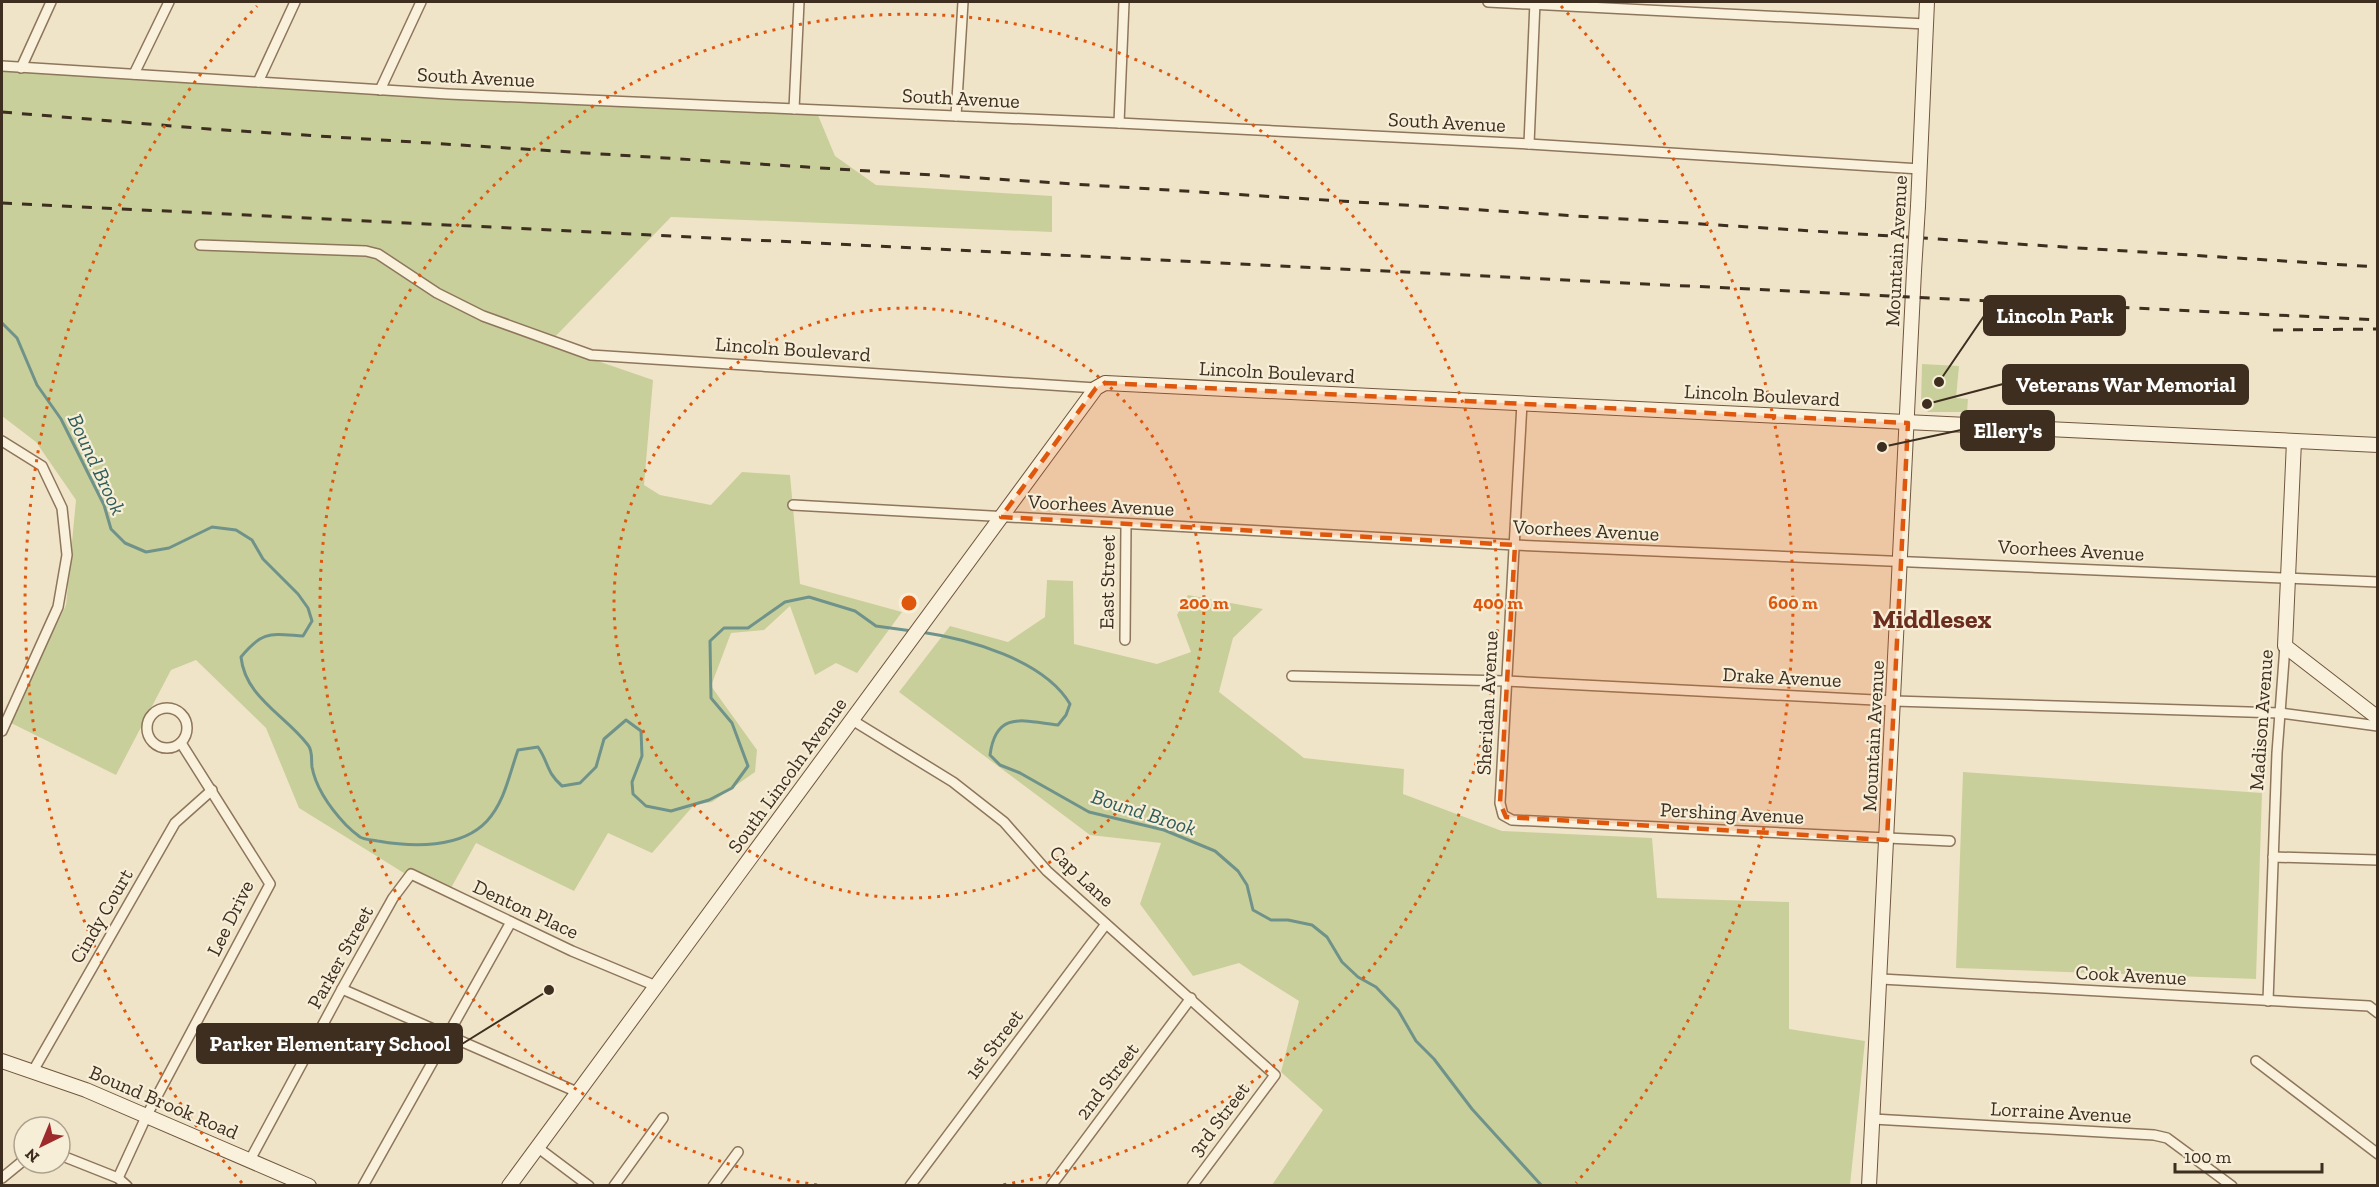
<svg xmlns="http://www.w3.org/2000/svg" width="2379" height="1187" viewBox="0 0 2379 1187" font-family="'Zilla Slab',serif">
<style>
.green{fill:#c9cf9b}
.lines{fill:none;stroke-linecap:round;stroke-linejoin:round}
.stream{stroke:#6f938a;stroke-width:3}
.street-casing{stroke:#8d765c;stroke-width:12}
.secondary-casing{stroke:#6f573f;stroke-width:16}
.street{stroke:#faf1dc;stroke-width:9}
.secondary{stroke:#faf1dc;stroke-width:14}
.rail{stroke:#3d2e20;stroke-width:3;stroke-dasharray:10 10;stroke-linecap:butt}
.secondary-bridge-casing{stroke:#6f573f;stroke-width:16;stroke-linecap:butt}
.secondary-bridge{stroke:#faf1dc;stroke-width:14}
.marked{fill:#df570d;fill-opacity:0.2;stroke:#df570d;stroke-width:4.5;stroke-dasharray:12 8;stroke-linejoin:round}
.ring{fill:none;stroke:#df570d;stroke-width:3;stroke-dasharray:3 6}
.labels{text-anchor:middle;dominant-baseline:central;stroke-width:4.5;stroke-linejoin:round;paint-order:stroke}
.street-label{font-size:20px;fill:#3d2e20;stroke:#f7eed8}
.water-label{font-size:21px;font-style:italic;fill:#2f5d5a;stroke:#f7eed8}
.district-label{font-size:26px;font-weight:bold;fill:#6b2e1e;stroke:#f7eed8}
.centre{fill:#df570d;stroke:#f7eed8;stroke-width:3}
.ring-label{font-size:18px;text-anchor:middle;font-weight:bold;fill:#df570d;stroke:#f7eed8;stroke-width:4.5;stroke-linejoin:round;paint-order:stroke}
.leader{fill:none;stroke:#3d2e20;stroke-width:2}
.callout-dot{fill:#3d2e20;stroke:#f7eed8;stroke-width:2}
.callout{fill:#3d2e20;stroke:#3d2e20;stroke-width:2}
.callout-label{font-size:21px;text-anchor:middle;font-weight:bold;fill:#fff}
</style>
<rect width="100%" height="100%" fill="#f0e4c8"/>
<g class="green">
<path d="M2 68 815 108 835 156 876 185 1052 196V232L671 217 548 344 653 380 644 485 660 495 711 505 742 472 790 475 800 584 902 612 857 673 836 663 815 675 790 606 764 630 731 633 711 686 757 750 755 772 712 802 694 805 652 853 608 833 574 891 476 843 451 888 420 883 299 808 266 728 196 660 171 670 116 775 9 722 66 605 76 500 36 442 2 416Z"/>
<path d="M1922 364 1959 366 1956 398 1968 399 1967 412H1928L1921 403Z"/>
<path d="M1047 580 1073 581 1074 644 1157 664 1191 652 1177 615 1188 595 1263 609 1233 638 1219 692 1304 758 1404 769 1403 794 1502 831 1652 838 1657 898 1789 902V1029L1865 1041 1850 1185H1272L1323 1110 1281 1072 1299 1001 1239 963 1193 976 1140 904 1161 843 1090 835 899 692 950 626 1008 642 1045 617Z"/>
<path d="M1963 772 2262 793 2256 979 1956 968Z"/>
</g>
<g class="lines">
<g class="stream">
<path d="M2 323 17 338 37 385 61 419 104 505 111 529 125 543 146 552 169 548 212 527 236 530 252 540 263 559 298 594 308 608 312 621 303 636C271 634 263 630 241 657 245 697 285 715 308 745 313 751 311 759 312 767 316 789 331 809 346 825 350 829 356 834 360 837 365 840 373 840 378 841 412 847 461 849 487 821 505 801 509 775 518 750L538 747C549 763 546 772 562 786L580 783 596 767 604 739 626 720 641 731 642 756 632 782 633 794 646 806 671 811 709 800 732 788 748 766 732 723 711 698 710 641 724 628H748L785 602 809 597 855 611 876 626 912 631"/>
<path d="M921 632C969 639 1044 660 1070 704L1066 715 1058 725C1023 721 996 710 990 755L1000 765 1020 773 1089 812 1164 830 1215 851 1238 871 1247 885 1253 910 1271 920H1288L1312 925 1327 937 1342 962 1358 977 1376 987 1398 1010 1416 1041 1434 1059 1472 1109 1542 1186"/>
</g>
<defs>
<g id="street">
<path d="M1488 2 1926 24"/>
<path d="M2 66 448 94 1119 123 1529 144 1920 169"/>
<path d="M21 68 51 2"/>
<path d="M134 74 169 2"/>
<path d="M258 82 295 2"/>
<path d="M380 90 421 2"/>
<path d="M794 109 799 2"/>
<path d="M956 116 963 2"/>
<path d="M1119 123 1124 2"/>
<path d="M1529 144 1535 2"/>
<path d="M200 245 366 251 378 254 437 293 483 316 591 355 1096 388"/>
<path d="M1522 403 1500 803 1503 815 1512 820 1950 841"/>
<path d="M2 441 42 466 62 508 67 555 58 607 2 731"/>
<path d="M793 505 1515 545 2378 582"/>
<path d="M1125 640 1126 525"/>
<path d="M1292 676 1506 681 1894 701 2280 713 2378 726"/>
<circle cx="167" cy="728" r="20"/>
<path d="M852 720 953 782 1004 822 1047 871 1275 1075 1192 1186"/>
<path d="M2273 857 2378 860"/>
<path d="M1881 979 2369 1006 2378 1013"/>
<path d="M342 989 577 1092"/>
<path d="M2268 1001 2277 753 2285 646"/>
<path d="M2256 1061 2378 1154"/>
<path d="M33 1071 175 823 212 790"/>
<path d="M1873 1119 2154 1135 2167 1138 2232 1186"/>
<path d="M537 1147 589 1186"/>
<path d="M60 1155 118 1178 127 1186"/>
<path d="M250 1160 342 989 393 898 411 874 572 951 656 986"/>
<path d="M2 1178 24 1160"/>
<path d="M118 1178 147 1115 270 884 181 743"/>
<path d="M363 1186 511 922"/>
<path d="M614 1186 663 1118"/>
<path d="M713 1186 738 1152"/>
<path d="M910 1186 1106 924"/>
<path d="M1051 1186 1191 998"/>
</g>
<g id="secondary">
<path d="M1918 206 1927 2"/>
<path d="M2294 441 2285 646 2378 718"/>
<path d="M2 1061 86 1090 309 1186"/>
<path d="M509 1186 1096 388 1105 383 2378 445"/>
<path d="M1869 1186 1914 271"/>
</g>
</defs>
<use href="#street" class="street-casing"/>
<use href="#secondary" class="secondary-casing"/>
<use href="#street" class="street"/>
<use href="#secondary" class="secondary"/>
<g class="rail">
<path d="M2 112 209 129 2378 267"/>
<path d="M2 203 2378 320"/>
<path d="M2273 330 2378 329"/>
</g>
<defs>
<path id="secondary-bridge" d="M1914 271 1918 206"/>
</defs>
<use href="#secondary-bridge" class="secondary-bridge-casing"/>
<use href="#secondary-bridge" class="secondary-bridge"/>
</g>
<path class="marked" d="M1105 383 1908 423 1887 840 1506 817 1500 803 1515 545 1001 517 1096 388Z"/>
<g class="ring">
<circle cx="909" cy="603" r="295"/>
<path d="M817 1185A589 589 0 1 1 1001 1185"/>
<path d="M242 1183A884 884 0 0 1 257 6M1561 6A884 884 0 0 1 1576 1183"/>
</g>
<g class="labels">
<g class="street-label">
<text transform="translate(476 77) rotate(3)">South Avenue</text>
<text transform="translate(961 98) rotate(3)">South Avenue</text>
<text transform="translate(1447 122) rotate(3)">South Avenue</text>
<text transform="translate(1896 251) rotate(-87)">Mountain Avenue</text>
<text transform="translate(793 349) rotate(4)">Lincoln Boulevard</text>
<text transform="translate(1277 372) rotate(3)">Lincoln Boulevard</text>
<text transform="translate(1762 395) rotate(3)">Lincoln Boulevard</text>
<text transform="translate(1101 505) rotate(3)">Voorhees Avenue</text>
<text transform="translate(1586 530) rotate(3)">Voorhees Avenue</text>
<text transform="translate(2071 550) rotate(3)">Voorhees Avenue</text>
<text transform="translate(1107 582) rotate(-89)">East Street</text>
<text transform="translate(1782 677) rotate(3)">Drake Avenue</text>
<text transform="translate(1487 703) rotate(-87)">Sheridan Avenue</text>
<text transform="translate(2261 720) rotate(-86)">Madison Avenue</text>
<text transform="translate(1873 736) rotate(-87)">Mountain Avenue</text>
<text transform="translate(787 775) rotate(-54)">South Lincoln Avenue</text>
<text transform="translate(1732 813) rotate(3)">Pershing Avenue</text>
<text transform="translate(1082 876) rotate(43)">Cap Lane</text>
<text transform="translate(526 909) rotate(25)">Denton Place</text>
<text transform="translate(101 916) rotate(-60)">Cindy Court</text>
<text transform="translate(230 918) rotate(-64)">Lee Drive</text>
<text transform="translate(340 957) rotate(-61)">Parker Street</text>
<text transform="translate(2131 975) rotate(3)">Cook Avenue</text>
<text transform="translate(994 1044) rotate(-53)">1st Street</text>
<text transform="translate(1107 1081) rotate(-53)">2nd Street</text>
<text transform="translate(164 1102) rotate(23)">Bound Brook Road</text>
<text transform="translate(2061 1112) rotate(3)">Lorraine Avenue</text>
<text transform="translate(1219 1119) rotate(-53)">3rd Street</text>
</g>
<g class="water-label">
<text transform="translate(97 464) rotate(65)">Bound Brook</text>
<text transform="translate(1144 812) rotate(18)">Bound Brook</text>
</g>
<g class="district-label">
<text x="1932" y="619">Middlesex</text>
</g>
</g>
<circle cx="909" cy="603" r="9" class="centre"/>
<g class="ring-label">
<text x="1204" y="609">200 m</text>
<text x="1498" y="609">400 m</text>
<text x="1793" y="609">600 m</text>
</g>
<path class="leader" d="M1939 382L1984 316M1927 404L2003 384M1882 447L1961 430M549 990L462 1044"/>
<g class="callout-dot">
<circle cx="1939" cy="382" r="6"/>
<circle cx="1927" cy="404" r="6"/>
<circle cx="1882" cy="447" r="6"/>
<circle cx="549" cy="990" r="6"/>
</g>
<g class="callout">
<rect x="1984" y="296" width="141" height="39" rx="6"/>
<rect x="2003" y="365" width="245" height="39" rx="6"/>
<rect x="1961" y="411" width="93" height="39" rx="6"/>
<rect x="197" y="1024" width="265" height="39" rx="6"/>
</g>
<g class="callout-label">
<text x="2055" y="323">Lincoln Park</text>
<text x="2126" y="392">Veterans War Memorial</text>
<text x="2008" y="438">Ellery's</text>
<text x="330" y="1051">Parker Elementary School</text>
</g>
<rect width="2379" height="1187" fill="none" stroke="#3d2e20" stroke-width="6"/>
<g transform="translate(42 1145) rotate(223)"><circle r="28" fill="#f7eed8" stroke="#ada18e" stroke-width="1.5"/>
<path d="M0-4.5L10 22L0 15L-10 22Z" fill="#9e2a2b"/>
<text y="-9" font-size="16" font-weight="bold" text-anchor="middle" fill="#3d2e20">N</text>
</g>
<path d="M2175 1163v9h147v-9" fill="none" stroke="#3d2e20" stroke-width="3"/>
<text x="2184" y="1163" font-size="18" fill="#3d2e20" stroke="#f7eed8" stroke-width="4.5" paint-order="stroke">100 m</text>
</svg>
